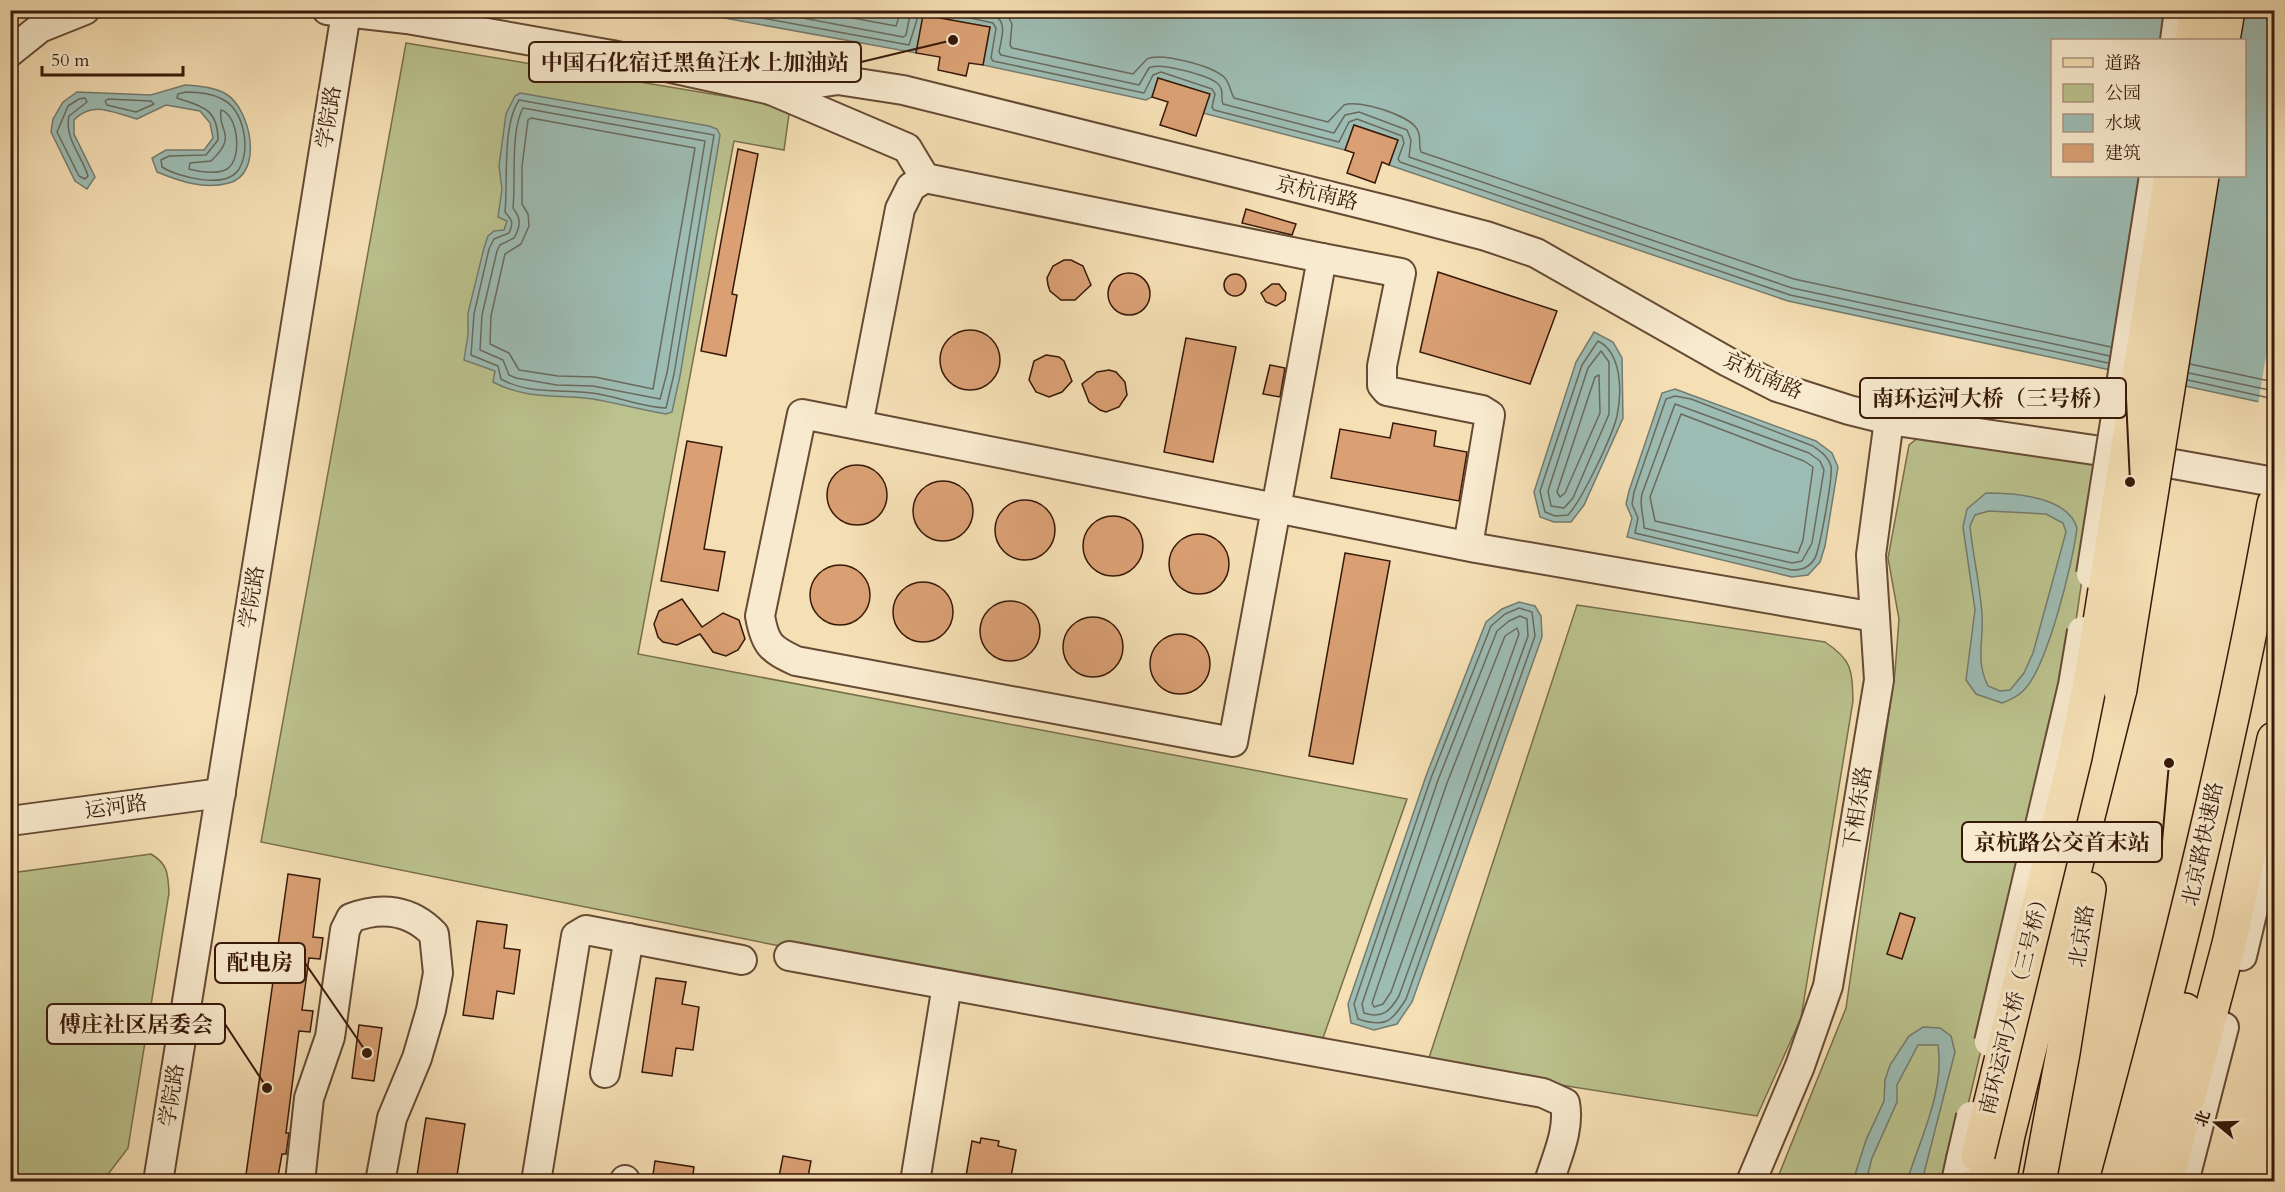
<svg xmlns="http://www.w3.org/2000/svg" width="2285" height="1192" viewBox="0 0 2285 1192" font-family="Cardo,'Noto Serif SC',serif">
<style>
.green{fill:#bbc28d;stroke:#796e4b;stroke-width:1.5}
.water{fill:#9dbcb3;stroke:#747b6f;stroke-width:1.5;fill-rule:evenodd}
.pier{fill:#f5dfb4}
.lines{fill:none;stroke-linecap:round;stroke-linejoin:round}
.shore{stroke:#6a6a5e;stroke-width:1.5}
.building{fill:#daa074;stroke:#371909;stroke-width:1.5}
.minor-casing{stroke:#664a34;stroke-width:32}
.major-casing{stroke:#371909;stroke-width:36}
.highway-casing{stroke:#371909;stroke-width:36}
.minor{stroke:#f8eace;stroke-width:28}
.major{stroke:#f5dfb4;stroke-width:33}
.highway{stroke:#f5dfb4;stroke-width:33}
.minor-bridge-casing{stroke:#664a34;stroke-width:32;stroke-linecap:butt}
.major-bridge-casing{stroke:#371909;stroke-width:36;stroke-linecap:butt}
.highway-bridge-casing{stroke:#371909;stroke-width:36;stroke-linecap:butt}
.minor-bridge{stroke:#f8eace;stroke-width:28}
.major-bridge{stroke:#f5dfb4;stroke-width:33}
.highway-bridge{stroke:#f5dfb4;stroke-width:33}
.labels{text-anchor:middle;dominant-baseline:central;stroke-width:6;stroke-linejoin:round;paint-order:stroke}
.street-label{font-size:21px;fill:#371909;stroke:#f8eace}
.leader{fill:none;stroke:#371909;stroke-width:2}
.callout-dot{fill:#371909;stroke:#f8eace;stroke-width:2}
.callout{fill:#f8eace;stroke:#371909;stroke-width:2}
.callout-label{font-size:22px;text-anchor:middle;font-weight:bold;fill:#371909}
</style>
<rect width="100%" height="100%" fill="#f5dfb4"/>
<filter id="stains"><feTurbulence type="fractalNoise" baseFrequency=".00333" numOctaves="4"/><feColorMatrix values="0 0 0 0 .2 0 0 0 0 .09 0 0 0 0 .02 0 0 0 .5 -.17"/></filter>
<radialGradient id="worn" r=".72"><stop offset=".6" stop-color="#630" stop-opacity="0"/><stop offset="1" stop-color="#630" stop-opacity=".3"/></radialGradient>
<g class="green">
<path d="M406 43 790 107 784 150 734 141 638 654 1407 799 1323 1038 780 946 261 842Z"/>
<path d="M1919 437 2093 464 2095 489 2066 690 1950 1181 1776 1182 1846 1008 1895 672 1899 619 1888 558 1909 445Z"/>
<path d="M1577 605 1825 642C1852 660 1852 669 1853 701L1801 1018 1757 1116 1427 1064Z"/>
<path d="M151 854C168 864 168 874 169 893L128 1148 106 1177 96 1181 11 1179V873Z"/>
</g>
<g class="water">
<path d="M686 11H2274V405L1788 301 1389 165 1398 140 1354 125 1345 150 1203 113 1209 94 1158 78 1152 97 1146 100 983 65 990 27 924 15 916 53ZM2052 40H2244V176H2052Z"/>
<path d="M185 85C199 86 214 87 226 94 251 109 264 174 229 183 204 190 179 181 157 172L152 158 166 150H204L213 138 210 123 200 111 166 105 137 119C113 113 93 100 74 120V134L95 177 87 189 75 181 51 132 53 119 63 102 77 92 151 95Z"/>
<path d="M520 93 709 126 717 129 720 135 680 376 672 412 666 414C642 410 617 403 593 399 556 394 527 400 493 382L495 371 464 360 468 335V313L484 248 488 236 494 231 504 230 507 221 498 217 502 189 499 166 506 114 515 96Z"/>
<path d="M1594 332 1613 342 1622 358 1623 418 1584 505 1571 522H1554L1540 517 1534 492 1576 362Z"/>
<path d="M1675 389 1816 441 1832 453 1838 467 1825 546 1820 562 1808 575 1792 577 1627 537 1632 518 1626 504 1629 491 1662 393Z"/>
<path d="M1986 493C2013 493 2068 496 2077 528 2073 562 2047 669 2023 691 2017 697 2010 700 2002 703L1976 694 1966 680 1975 610 1963 527 1967 509ZM1989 511 2046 514 2063 523 2066 532 2033 653 2024 673 2010 690 2000 691 1988 686C1975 660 1984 642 1982 614 1980 585 1973 556 1970 526L1975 515Z"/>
<path d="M1519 602 1535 606 1541 616 1542 637 1412 1002 1397 1024 1374 1030 1351 1023 1348 1004 1426 776 1486 622 1502 609Z"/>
<path d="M1923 1027 1940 1028 1951 1036 1955 1052 1922 1181H1907C1920 1139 1945 1091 1938 1045H1918L1897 1085V1102L1872 1158 1866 1181H1853L1866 1140 1884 1101 1885 1080 1890 1065 1909 1036Z"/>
</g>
<path class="pier" d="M2274 308V408L2258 404Z"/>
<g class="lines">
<g class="shore">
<path d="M719 10 909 45 920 10"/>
<path d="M761 10 903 37 906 35 911 10"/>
<path d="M810 10 896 26 901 10"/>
<path d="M934 10 993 23 996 28 991 58 993 61 1144 93 1153 75 1161 72 1212 89 1215 94 1212 107 1214 110 1339 142 1349 122 1357 119 1402 136 1404 143 1398 159 1400 162 1790 295 2108 363"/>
<path d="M975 10C1007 16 1005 23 999 52L1001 55 1139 85 1149 68C1159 62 1207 75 1217 83 1225 89 1220 98 1223 104L1334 133 1345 115 1359 112 1407 130 1411 140 1409 157 1792 288 2110 356"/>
<path d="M1005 10 1012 24 1010 45 1012 48 1133 74 1147 59C1161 52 1212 66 1224 77 1230 83 1230 91 1234 98L1328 122 1344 105C1358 99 1409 115 1417 129 1422 137 1418 145 1421 152L1794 279 2111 347"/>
<path d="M186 92C198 92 211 93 222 99 244 110 251 148 239 169 226 190 178 177 162 167L161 160 169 156 206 155 218 140C218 108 201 106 177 98L178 94Z"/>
<path d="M79 99 85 98 87 102 69 116C64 138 82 156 88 176L85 179 79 176 57 132 68 106Z"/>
<path d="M108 99 151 101 154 104 136 112 107 105 105 101Z"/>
<path d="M519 100 714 135 674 374 666 408C641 407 617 396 592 393 562 389 529 395 501 379L498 366 471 355 474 314 489 249 494 239 509 233C514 222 512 220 505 212 508 182 502 125 519 100Z"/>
<path d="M523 108 705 141 667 373 660 399 593 386 557 385 516 378 509 375 503 360 480 350 482 315 497 251 500 245 514 238C521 226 521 218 513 208 516 180 510 132 523 108Z"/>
<path d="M221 110C238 114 243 159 227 169 216 175 201 172 189 169L190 163 211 161C239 135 217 131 221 110Z"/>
<path d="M531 118 695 148 653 389 595 377 558 376 519 370 509 353 490 344 491 316 505 254 521 244 529 226 528 214 522 204V166L528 120Z"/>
<path d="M1598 341C1622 353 1622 392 1617 416 1612 437 1582 500 1568 515L1555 516 1545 512 1540 491 1582 365Z"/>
<path d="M1601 351 1609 362V414L1573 498 1564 508 1551 506 1548 491 1588 368Z"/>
<path d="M2190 364 2274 382"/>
<path d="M2189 373 2274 391"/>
<path d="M1599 375 1600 413 1565 493 1560 497 1557 492 1595 377Z"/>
<path d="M2188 380 2274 399"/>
<path d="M1675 396 1691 399 1813 446C1821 452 1828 456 1831 466 1833 476 1820 548 1815 558 1809 568 1802 570 1792 570L1635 533 1638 518 1632 504 1634 492 1666 399Z"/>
<path d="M1675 404 1809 453 1820 461 1824 470 1812 543 1802 561 1792 563 1644 528C1644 517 1639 505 1642 494Z"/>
<path d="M1681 414 1804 461 1813 467 1803 540 1798 553 1655 521 1650 497Z"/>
<path d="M1519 608 1532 612 1535 636 1406 999C1392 1022 1385 1028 1358 1019L1354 1004 1431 778 1491 626 1505 614Z"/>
<path d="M1520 616 1527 619 1528 636 1399 996C1390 1011 1383 1019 1364 1013L1362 1004 1438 780 1497 631 1509 621Z"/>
<path d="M1517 628 1519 634 1509 662 1391 992 1383 1004 1374 1007 1372 1003 1447 783 1505 636Z"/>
</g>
</g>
<g class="building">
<path d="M923 15 990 27 983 65 969 63 966 76 938 70 940 57 916 53Z"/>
<path d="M1158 78 1210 94 1196 136 1160 125 1168 102 1152 97Z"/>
<path d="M1354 125 1398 140 1389 165 1382 162 1375 183 1347 173 1354 153 1345 150Z"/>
<path d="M738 149 758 154 732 294 737 295 726 356 701 351Z"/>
<path d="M1246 209 1296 224 1292 235 1242 223Z"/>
<path d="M1064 260H1071L1083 266 1091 285 1075 300H1061L1050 291 1048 285 1047 278 1053 266Z"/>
<path d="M1438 272 1557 311 1530 384 1420 352Z"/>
<circle cx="1129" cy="294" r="21"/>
<circle cx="1235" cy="285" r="11"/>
<path d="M1272 284H1279L1286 293 1285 300 1276 306 1266 302 1261 293Z"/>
<circle cx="970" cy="360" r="30"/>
<path d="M1186 338 1236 347 1213 462 1164 452Z"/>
<path d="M1046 355 1059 357 1064 361 1072 381 1062 392 1049 397 1036 392 1029 380 1034 361Z"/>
<path d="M1270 365 1285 368 1280 397 1263 394Z"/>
<path d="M1109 370 1116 372 1125 382 1127 395 1119 407 1106 412 1100 410 1089 402 1082 384 1097 372Z"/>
<path d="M1393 423 1436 431 1434 446 1467 452 1459 501 1331 478 1340 429 1390 438Z"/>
<path d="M687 441 722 447 704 549 725 552 718 591 661 581Z"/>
<circle cx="857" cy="495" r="30"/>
<circle cx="943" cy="511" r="30"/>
<circle cx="1025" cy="530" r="30"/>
<circle cx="1113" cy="546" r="30"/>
<circle cx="1199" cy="564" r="30"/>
<path d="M1345 553 1390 561 1353 764 1309 756Z"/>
<circle cx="840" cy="595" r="30"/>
<circle cx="923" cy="612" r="30"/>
<path d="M682 599 702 627 723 613 739 620 745 639 738 650 726 656 713 652 700 634 677 645 663 642 658 637 654 624 659 611Z"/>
<circle cx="1010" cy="631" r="30"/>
<circle cx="1093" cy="647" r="30"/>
<circle cx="1180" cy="664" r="30"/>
<path d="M288 874 320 879 313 937 323 938 320 959 309 958 302 1010 313 1011 310 1032 299 1031 286 1133H289L286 1154H282L277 1182H245Z"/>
<path d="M1900 913 1915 918 1902 959 1887 954Z"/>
<path d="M477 921 507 925 504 948 520 950 514 994 497 991 493 1019 463 1015Z"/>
<path d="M656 978 686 982 682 1004 699 1007 693 1050 676 1048 672 1076 642 1072Z"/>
<path d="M359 1025 382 1028 374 1081 352 1078Z"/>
<path d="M426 1118 465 1124 456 1182H416Z"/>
<path d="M981 1138 999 1141 998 1146 1016 1150 1010 1182H965L972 1141 980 1143Z"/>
<path d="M783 1156 811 1161 807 1182H778Z"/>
<path d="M655 1161 694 1167 692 1182H652Z"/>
</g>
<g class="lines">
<defs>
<g id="minor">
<path d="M327 10 407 19 612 55 771 90 838 80 903 90 1394 212 1486 236 1536 253 1728 362 1777 387 1849 410 1889 420 2101 451 2274 482"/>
<path d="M2175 40 2179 10"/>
<path d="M10 52 40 28 85 10"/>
<path d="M771 90 907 148 925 178"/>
<path d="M1322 258 1401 273 1382 366V385L1387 391 1482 410 1490 415 1468 546"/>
<path d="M858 425 900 209 911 187 925 178 1322 258 1233 742 796 661C770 649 765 644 760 616L802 414 858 425 1276 508 1476 548 1875 617"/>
<path d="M10 821 221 793"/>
<path d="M789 956 1543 1093 1565 1103C1570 1130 1557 1156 1549 1182"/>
<path d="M2242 956 2274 821"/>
<path d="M605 1073 629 938"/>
<path d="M158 1182 346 13"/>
<path d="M300 1182 309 1098 330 1037 345 930 351 918C382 906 411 910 434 934L438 973 431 1010 417 1058 392 1118 380 1182"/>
<path d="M536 1182 576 936 586 930 742 960"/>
<path d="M625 1182V1180"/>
<path d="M915 1182 947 985"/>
<path d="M1751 1182 1800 1066 1828 986 1879 680 1871 555 1889 420"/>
<path d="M1956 1182 1961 1159"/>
<path d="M2184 1182 2224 1027"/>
</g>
<g id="major">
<path d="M2192 40 2197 10"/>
<path d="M1974 1182 1978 1155"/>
<path d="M2166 1182 2229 944 2274 739"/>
</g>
<g id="highway">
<path d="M2223 40 2228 10"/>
<path d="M1999 1182 2008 1135 2120 689"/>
<path d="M2039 1182 2063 1053 2089 889"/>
<path d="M2117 1182C2178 958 2234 732 2274 504"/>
<path d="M2147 1182 2185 1010"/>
</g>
</defs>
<use href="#minor" class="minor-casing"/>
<use href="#major" class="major-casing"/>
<use href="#highway" class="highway-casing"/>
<use href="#minor" class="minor"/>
<use href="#major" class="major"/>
<use href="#highway" class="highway"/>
<defs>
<g id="minor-bridge">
<path d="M2091 574 2154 176"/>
<path d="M1989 1042 2073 685 2082 631"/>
<path d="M1961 1159 1971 1116"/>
</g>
<path id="major-bridge" d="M1978 1155 2075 757 2091 678 2171 176"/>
<path id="highway-bridge" d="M2120 689 2202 176"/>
</defs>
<use href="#minor-bridge" class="minor-bridge-casing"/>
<use href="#major-bridge" class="major-bridge-casing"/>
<use href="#highway-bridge" class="highway-bridge-casing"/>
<use href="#minor-bridge" class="minor-bridge"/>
<use href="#major-bridge" class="major-bridge"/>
<use href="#highway-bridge" class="highway-bridge"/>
</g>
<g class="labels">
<g class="street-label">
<text transform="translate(329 117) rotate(-81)">学院路</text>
<text transform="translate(1317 193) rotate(14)">京杭南路</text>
<text transform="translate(1763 376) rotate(24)">京杭南路</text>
<text transform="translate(252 597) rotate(-81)">学院路</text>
<text transform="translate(116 807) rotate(-8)">运河路</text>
<text transform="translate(1858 808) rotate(-81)">下相东路</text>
<text transform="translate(2203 844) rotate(-78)">北京路快速路</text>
<text transform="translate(2082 936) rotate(-81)">北京路</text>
<text transform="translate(2015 1002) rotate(-76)">南环运河大桥（三号桥）</text>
<text transform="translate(172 1095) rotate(-81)">学院路</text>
</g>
</g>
<path class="leader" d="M953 40L861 62M2130 482L2126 398M2169 763L2162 842M367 1053L305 963M267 1088L225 1024"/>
<g class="callout-dot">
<circle cx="953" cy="40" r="6"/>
<circle cx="2130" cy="482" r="6"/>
<circle cx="2169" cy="763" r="6"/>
<circle cx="367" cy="1053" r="6"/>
<circle cx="267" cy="1088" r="6"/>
</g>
<g class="callout">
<rect x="529" y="42" width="332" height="40" rx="6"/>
<rect x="1860" y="378" width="266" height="40" rx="6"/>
<rect x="1962" y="822" width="200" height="40" rx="6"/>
<rect x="215" y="943" width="90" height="40" rx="6"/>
<rect x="47" y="1004" width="178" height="40" rx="6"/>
</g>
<g class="callout-label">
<text x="695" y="70">中国石化宿迁黑鱼汪水上加油站</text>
<text x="1993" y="406">南环运河大桥（三号桥）</text>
<text x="2062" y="850">京杭路公交首末站</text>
<text x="260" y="970">配电房</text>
<text x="136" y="1032">傅庄社区居委会</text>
</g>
<rect width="2285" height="1192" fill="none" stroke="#f5dfb4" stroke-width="36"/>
<rect x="12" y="12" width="2261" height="1168" fill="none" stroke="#371909" stroke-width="3"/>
<rect x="18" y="18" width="2249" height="1156" fill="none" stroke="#371909" stroke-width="1.5"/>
<rect x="2051" y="39" width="195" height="138" fill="#f8eace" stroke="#ab967f" stroke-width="1.5"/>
<rect x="2063" y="58" width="30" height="9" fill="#f5dfb4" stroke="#ab967f" stroke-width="1.5"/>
<text x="2105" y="69" font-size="18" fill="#371909">道路</text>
<rect x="2063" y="84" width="30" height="18" fill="#bbc28d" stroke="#ab967f" stroke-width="1.5"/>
<text x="2105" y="99" font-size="18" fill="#371909">公园</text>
<rect x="2063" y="114" width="30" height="18" fill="#9dbcb3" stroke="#ab967f" stroke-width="1.5"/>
<text x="2105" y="129" font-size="18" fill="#371909">水域</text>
<rect x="2063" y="144" width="30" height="18" fill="#daa074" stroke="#ab967f" stroke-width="1.5"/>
<text x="2105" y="159" font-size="18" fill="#371909">建筑</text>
<g transform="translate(2216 1123) rotate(289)" stroke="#f8eace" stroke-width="4.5" paint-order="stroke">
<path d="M0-4.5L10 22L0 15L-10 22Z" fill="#371909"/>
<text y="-9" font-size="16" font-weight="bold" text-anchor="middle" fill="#371909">北</text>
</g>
<path d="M42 66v9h141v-9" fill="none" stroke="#371909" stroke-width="3"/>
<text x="51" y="66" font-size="18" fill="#371909" stroke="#f8eace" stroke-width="4.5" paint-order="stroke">50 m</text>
<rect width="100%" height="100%" filter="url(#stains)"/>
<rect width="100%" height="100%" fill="url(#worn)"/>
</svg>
